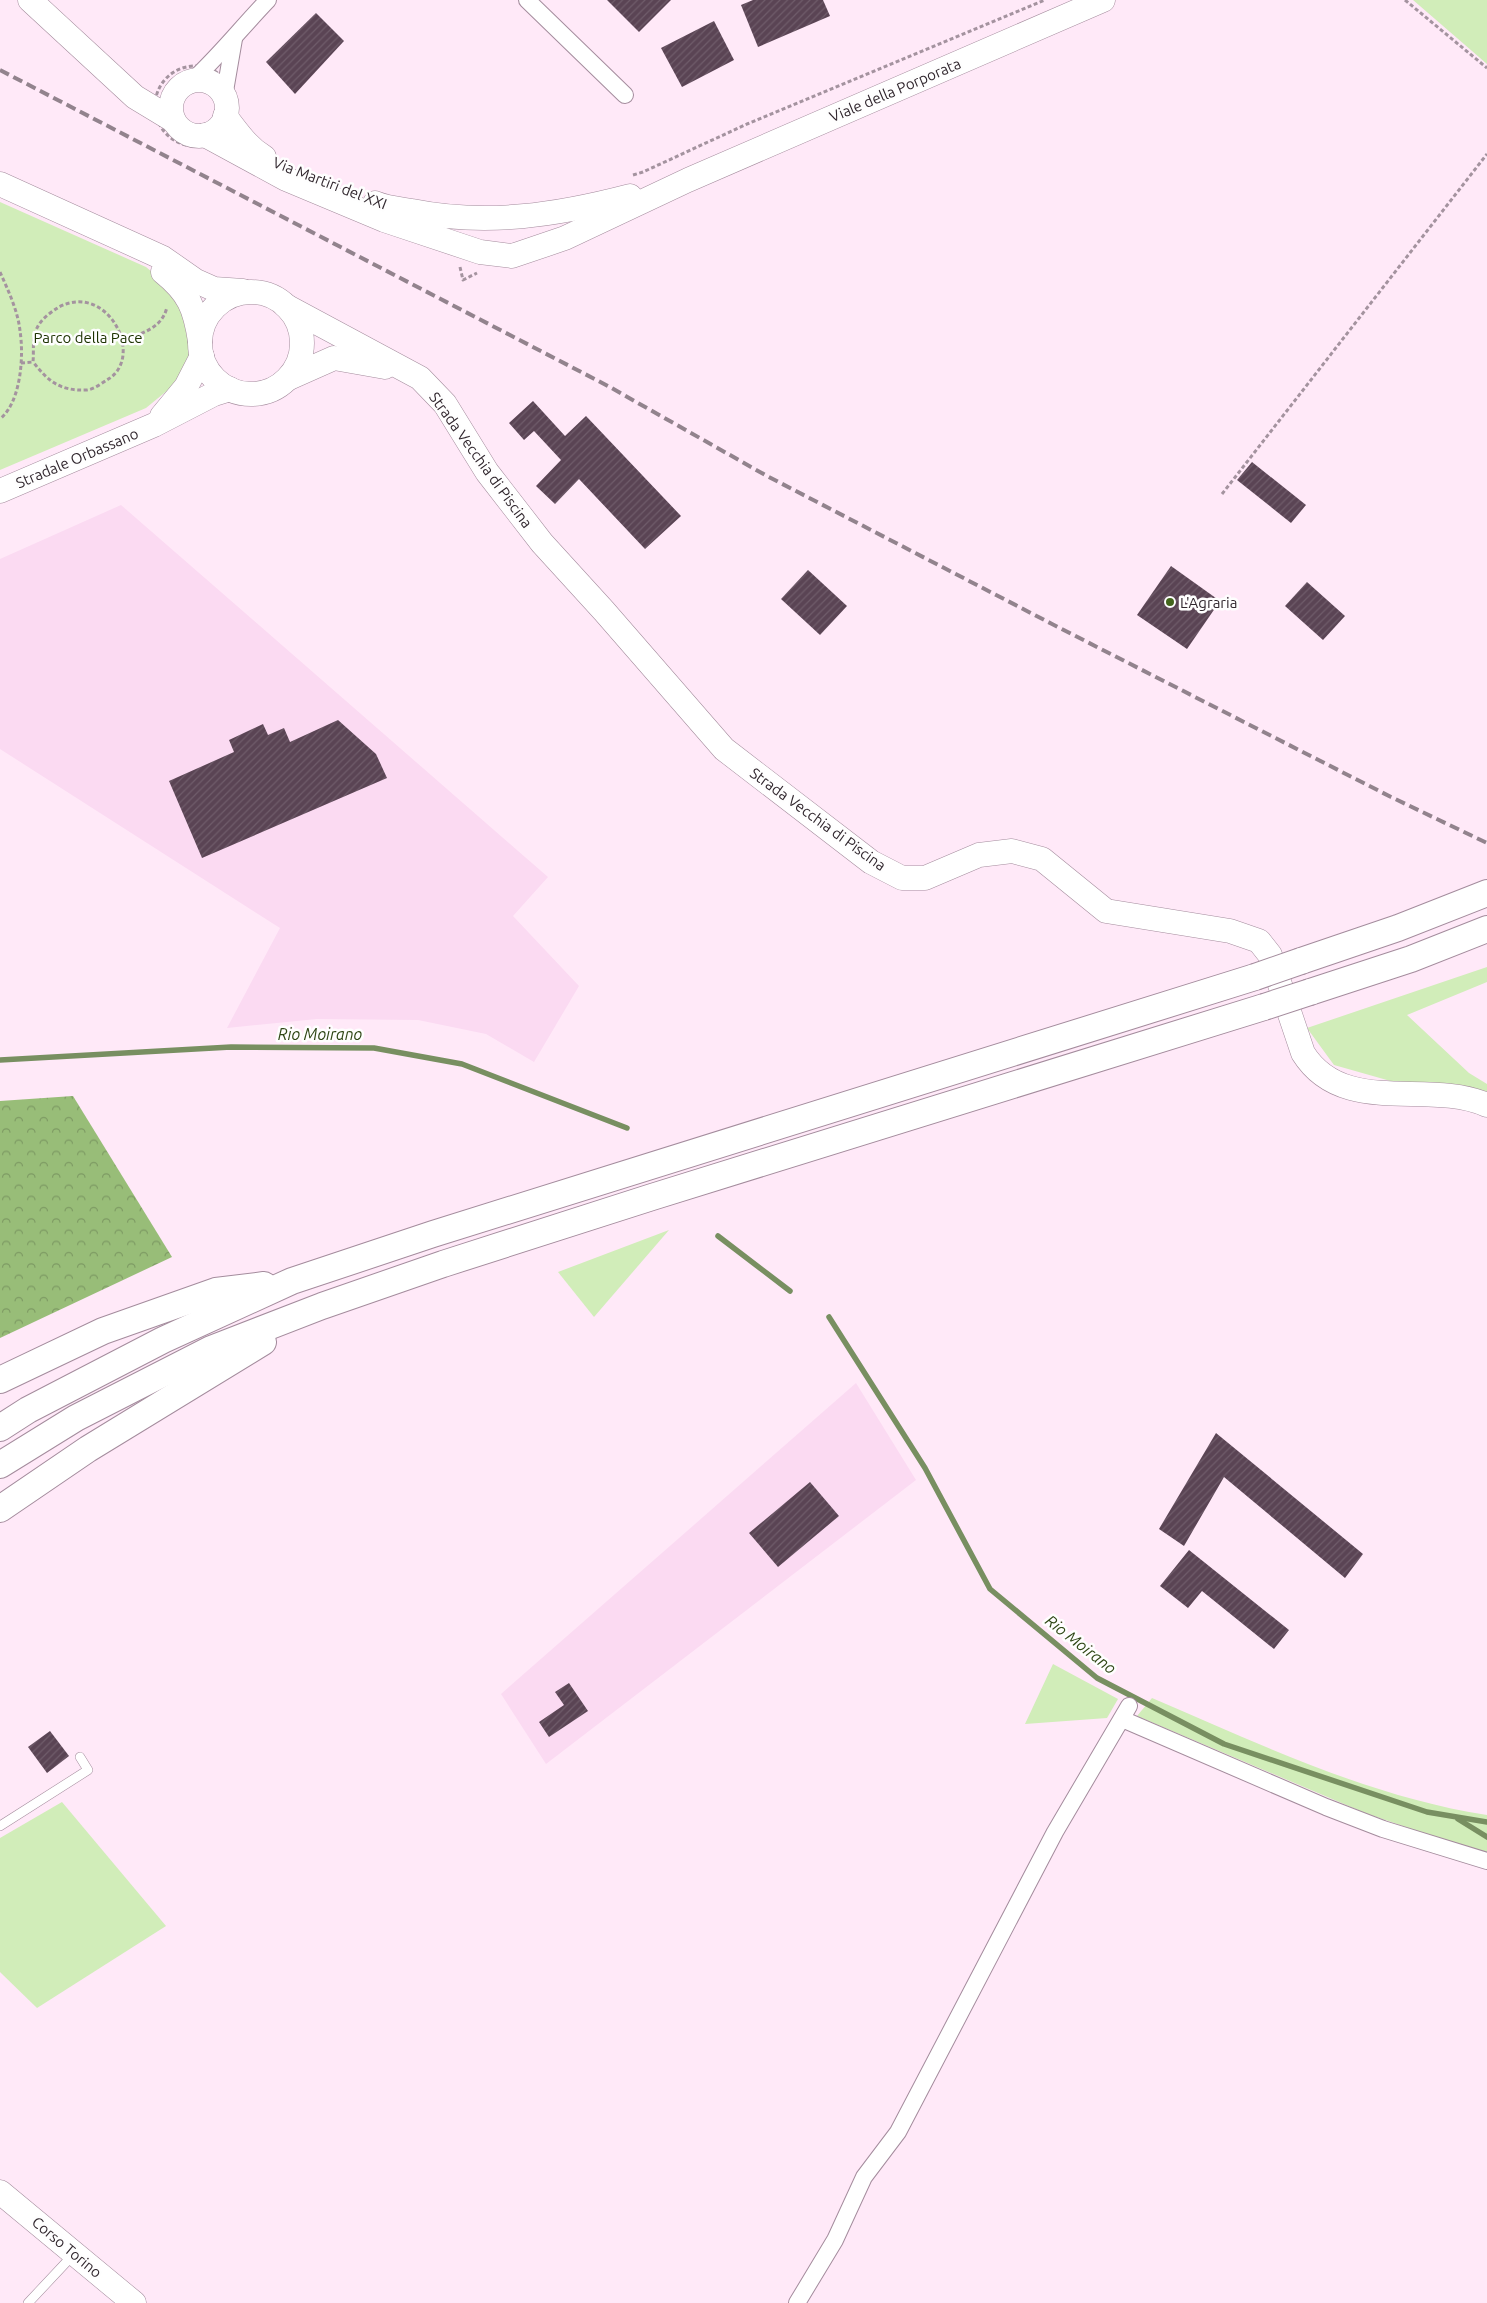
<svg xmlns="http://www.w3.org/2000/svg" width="1487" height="2303" viewBox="0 0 1487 2303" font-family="Ubuntu,sans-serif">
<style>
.built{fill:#fbdaf2}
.green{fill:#d1edb9}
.forest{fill:url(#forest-crowns)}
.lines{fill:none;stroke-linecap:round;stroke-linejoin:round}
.stream{stroke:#788f61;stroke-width:5.5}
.building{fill:url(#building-hatch)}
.lane-casing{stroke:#a48c9d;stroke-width:10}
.street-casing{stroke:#a48c9d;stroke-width:18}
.secondary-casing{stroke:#a48c9d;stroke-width:25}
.primary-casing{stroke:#a48c9d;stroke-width:28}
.path{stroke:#a4939f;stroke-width:3;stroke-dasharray:4 2.5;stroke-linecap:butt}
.lane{stroke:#fff;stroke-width:9}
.street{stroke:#fff;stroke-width:16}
.secondary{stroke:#fff;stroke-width:24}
.primary{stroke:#fff;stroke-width:26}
.rail{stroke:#92838d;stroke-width:4;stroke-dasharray:10 5;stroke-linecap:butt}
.primary-bridge-casing{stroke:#a48c9d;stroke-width:28;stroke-linecap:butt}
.primary-bridge{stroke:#fff;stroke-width:26}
.poi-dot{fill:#42651c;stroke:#fefefe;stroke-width:2}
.labels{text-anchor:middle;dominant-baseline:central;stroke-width:5;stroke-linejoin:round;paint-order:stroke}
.street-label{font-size:15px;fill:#31272e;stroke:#fefefe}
.park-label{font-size:15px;fill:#1c3200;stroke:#fefefe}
.poi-label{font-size:15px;fill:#31272e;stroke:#fefefe;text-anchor:start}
.water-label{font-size:16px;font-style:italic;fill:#2e4615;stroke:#fefefe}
</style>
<defs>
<pattern id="forest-crowns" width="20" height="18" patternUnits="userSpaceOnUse" patternTransform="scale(1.25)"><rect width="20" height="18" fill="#98bd78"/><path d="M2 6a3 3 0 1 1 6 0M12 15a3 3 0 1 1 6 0" fill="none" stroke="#7d9a63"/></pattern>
<pattern id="building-hatch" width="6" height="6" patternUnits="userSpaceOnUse" patternTransform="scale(1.25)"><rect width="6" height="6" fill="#5a4454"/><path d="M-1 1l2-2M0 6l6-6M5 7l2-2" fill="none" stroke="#6f5c6a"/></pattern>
</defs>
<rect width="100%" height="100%" fill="#ffe9f8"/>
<g class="built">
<path d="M121 505 548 877 513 916 579 986 534 1062 486 1034 418 1020 317 1019 227 1028 280 928 0 749V559Z"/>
<path d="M856 1383 916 1480 546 1764 501 1694Z"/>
</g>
<g class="green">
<path d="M1413 0H1487V64Z"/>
<path d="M0 202 146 267 177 293 191 347 186 367 174 385 146 408 0 470Z"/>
<path d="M1487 967V982L1407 1015 1469 1073 1487 1084V1093L1394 1082 1334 1065 1307 1028Z"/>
<path d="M669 1230 594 1317 558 1272Z"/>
<path d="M1053 1664 1118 1699 1107 1718 1025 1724Z"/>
<path d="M1152 1698C1259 1744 1370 1797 1487 1815V1855L1365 1813 1137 1716Z"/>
<path d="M62 1802 166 1926 37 2008 0 1972V1838Z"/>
</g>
<path class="forest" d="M73 1096 172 1257 0 1338V1101Z"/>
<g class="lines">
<g class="stream">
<path d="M0 1060 231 1047 374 1048 462 1064 627 1128"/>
<path d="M718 1236 790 1291"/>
<path d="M829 1317 925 1468 990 1589 1097 1678 1224 1744 1427 1812 1487 1822"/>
<path d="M1458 1819 1487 1837"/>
</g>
</g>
<g class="building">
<path d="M607 0H671L639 32Z"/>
<path d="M753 0H823L830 16 758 47 741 5Z"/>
<path d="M316 13 344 41 295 94 266 62Z"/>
<path d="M714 21 734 60 682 87 661 48Z"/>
<path d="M533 401 565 436 586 416 681 516 645 549 579 479 555 504 536 486 561 460 534 431 524 440 509 423Z"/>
<path d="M1252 462 1306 505 1291 523 1237 480Z"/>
<path d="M1171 566 1220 601 1187 649 1137 615Z"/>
<path d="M808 570 847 606 820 635 781 599Z"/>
<path d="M1307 582 1345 616 1323 640 1285 606Z"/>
<path d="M338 720 376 754 387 778 202 858 169 781 234 752 229 740 263 724 268 735 284 728 290 742Z"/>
<path d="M1216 1433 1363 1554 1345 1578 1224 1477 1184 1546 1159 1529Z"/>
<path d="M810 1482 839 1516 778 1567 749 1533Z"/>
<path d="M1189 1550 1289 1630 1274 1649 1202 1591 1188 1608 1160 1586Z"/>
<path d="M569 1683 588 1711 549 1737 539 1722 564 1705 555 1692Z"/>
<path d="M50 1731 69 1756 47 1773 28 1747Z"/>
</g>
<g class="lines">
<defs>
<g id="lane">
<path d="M0 1826 88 1770 80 1757"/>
<path d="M28 2303 73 2255"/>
</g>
<g id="street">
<path d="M527 0 625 95"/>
<path d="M192 81C220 55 242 27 268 0"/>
<path d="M224 97 234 39"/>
<path d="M1122 1719 1326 1807 1383 1829 1487 1861"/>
<path d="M797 2303 835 2240 864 2177 898 2132 1055 1832 1129 1706"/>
</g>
<g id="secondary">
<path d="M30 0 135 97 173 120"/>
<circle cx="199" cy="108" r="28"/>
<path d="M225 116C237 131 247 147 264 157"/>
<path d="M205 135 286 179 384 220 480 252 512 256 565 238 688 180 1103 0"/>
<path d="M0 184 163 258 196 281 214 289 243 291"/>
<path d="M375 203C387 208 400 209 412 211 487 226 557 215 630 196"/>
<path d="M163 272C189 293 195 308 200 341"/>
<circle cx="251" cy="343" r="51"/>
<path d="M286 306 420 378 445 404 487 472 542 543 604 611 724 749 871 862 902 878H925L979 855 1012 851 1042 859 1106 911 1230 931 1259 941 1270 955 1303 1053C1343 1117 1428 1079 1487 1105"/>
<path d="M289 378 334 358 385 367"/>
<path d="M162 416 186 387 202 356"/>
<path d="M0 491 154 425 214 394 230 389"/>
<path d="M0 2192 134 2303"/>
</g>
<g id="primary">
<path d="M1301 961 1398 928 1487 893"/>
<path d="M1310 992 1411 959 1487 929"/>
<path d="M0 1380 103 1331 216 1291 264 1285"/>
<path d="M0 1428 28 1410 163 1340 292 1281 433 1234 1255 977"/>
<path d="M0 1465 76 1418 211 1349 322 1306 443 1264 652 1197 1264 1007"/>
<path d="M0 1509 88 1449 263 1342"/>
</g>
</defs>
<use href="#lane" class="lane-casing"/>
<use href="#street" class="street-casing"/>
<use href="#secondary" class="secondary-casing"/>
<use href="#primary" class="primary-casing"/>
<g class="path">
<path d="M1405 0 1487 68"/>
<circle cx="195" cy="106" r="40"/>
<path d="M633 175 643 172 747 124 1045 0"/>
<path d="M460 267 463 280 477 273"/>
<path d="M0 272C8 290 18 311 20 331 24 356 21 402 0 419"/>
<path d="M123 341C141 333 162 329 167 307"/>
<path d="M21 363 33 362C34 352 32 336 37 328 41 319 51 312 59 307 107 282 144 354 110 378 103 382 95 389 87 390 60 391 49 382 33 362"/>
<path d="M1222 494 1487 154"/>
</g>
<use href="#lane" class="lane"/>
<use href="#street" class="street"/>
<use href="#secondary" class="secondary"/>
<use href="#primary" class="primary"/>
<path class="rail" d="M0 70 608 386 767 476 1052 624 1391 797 1487 843"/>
<defs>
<g id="primary-bridge">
<path d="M1255 977 1301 961"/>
<path d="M1264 1007 1310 992"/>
</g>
</defs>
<use href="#primary-bridge" class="primary-bridge-casing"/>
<use href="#primary-bridge" class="primary-bridge"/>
</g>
<circle class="poi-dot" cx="1170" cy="602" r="5"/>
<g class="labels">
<g class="street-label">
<text transform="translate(895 90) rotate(-23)">Viale della Porporata</text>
<text transform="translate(330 183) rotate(21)">Via Martiri del XXI</text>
<text transform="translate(77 458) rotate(-23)">Stradale Orbassano</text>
<text transform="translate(481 460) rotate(54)">Strada Vecchia di Piscina</text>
<text transform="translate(818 819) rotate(36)">Strada Vecchia di Piscina</text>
<text transform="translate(67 2247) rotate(40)">Corso Torino</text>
</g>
<g class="park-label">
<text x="88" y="337">Parco della Pace</text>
</g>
<g class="poi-label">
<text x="1180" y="602">L'Agraria</text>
</g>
<g class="water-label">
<text x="320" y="1034">Rio Moirano</text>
<text transform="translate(1081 1644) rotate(38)">Rio Moirano</text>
</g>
</g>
</svg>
